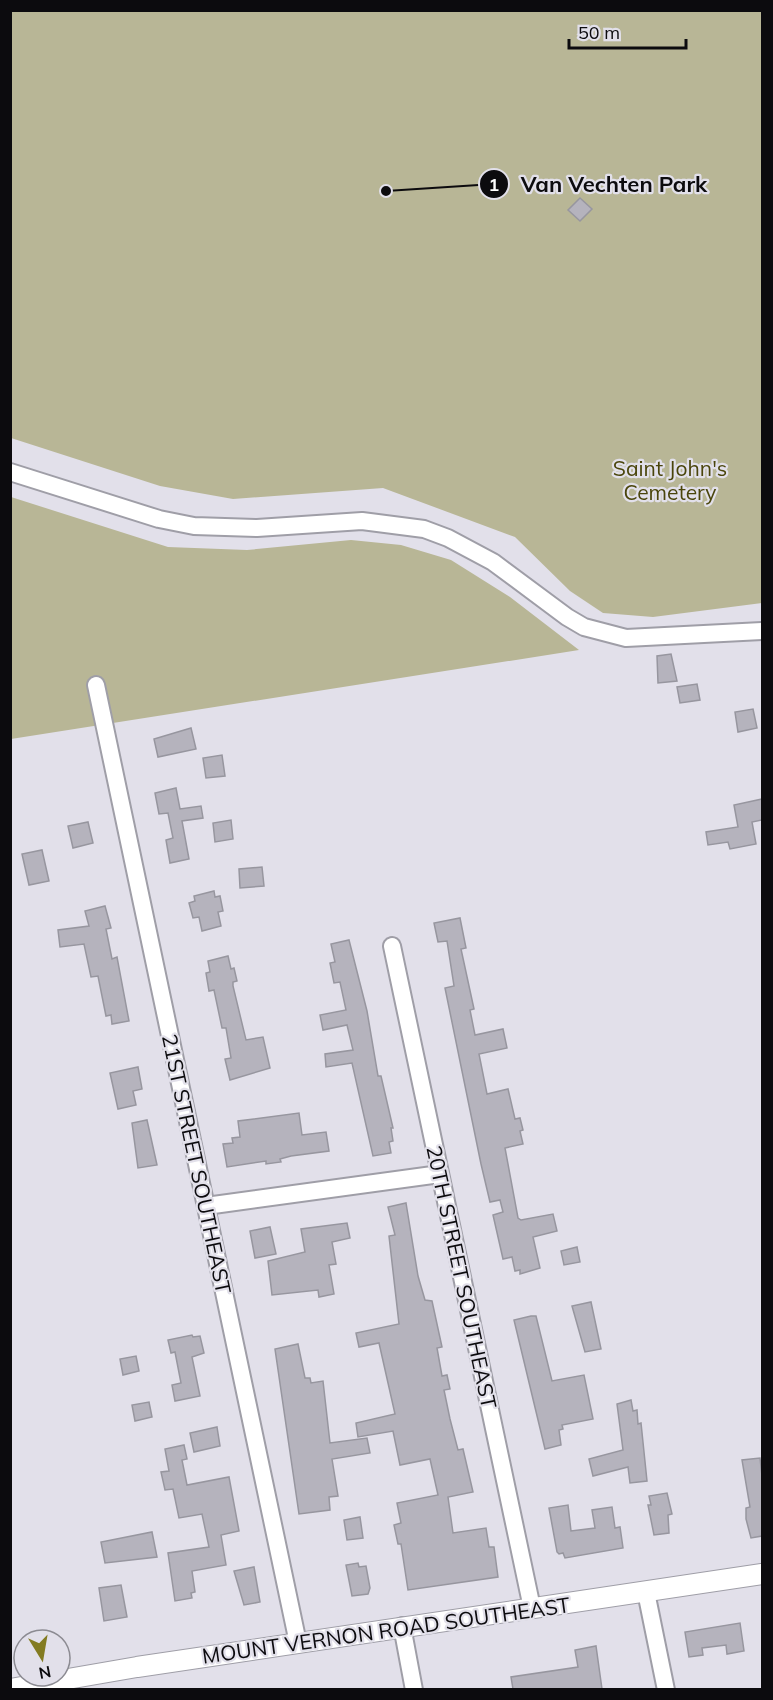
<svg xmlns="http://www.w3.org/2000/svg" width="773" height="1700" viewBox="0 0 773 1700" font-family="Mulish,sans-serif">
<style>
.green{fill:#b8b696}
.building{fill:#b5b3bd;stroke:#97969f;stroke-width:1.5}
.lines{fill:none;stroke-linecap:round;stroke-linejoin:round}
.minor-casing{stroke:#9f9ea7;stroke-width:20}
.major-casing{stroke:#9f9ea7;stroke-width:22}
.minor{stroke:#fff;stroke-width:16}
.major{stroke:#fff;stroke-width:20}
.labels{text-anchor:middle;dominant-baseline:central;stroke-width:4.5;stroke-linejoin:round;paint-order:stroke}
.park-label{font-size:21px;fill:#4a450b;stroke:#e2e0ea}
.street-label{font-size:21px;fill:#0c0b0e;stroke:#e2e0ea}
.leader{fill:none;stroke:#0c0b0e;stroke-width:2}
.callout-dot{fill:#0c0b0e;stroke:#e2e0ea;stroke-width:2}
.mark-label{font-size:18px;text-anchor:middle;font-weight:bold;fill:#fff}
.callout-label{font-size:22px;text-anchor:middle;font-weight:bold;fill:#0c0b0e;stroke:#e2e0ea;stroke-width:4.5;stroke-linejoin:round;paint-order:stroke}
</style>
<rect width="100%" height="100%" fill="#e2e0ea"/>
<g class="green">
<path d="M11 11H762V603L653 617 603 613 570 591 515 537 383 488 233 499 160 486 11 438Z"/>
<path d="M11 497 168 547 247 550 351 540 401 545 451 560 510 597 579 650 11 739Z"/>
</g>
<g class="building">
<path d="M580 198 592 209 580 221 568 210Z"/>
<path d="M671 654 677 681 658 683 657 656Z"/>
<path d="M697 684 700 700 680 703 677 687Z"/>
<path d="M753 709 757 728 738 732 735 712Z"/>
<path d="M191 728 196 749 158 757 154 739Z"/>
<path d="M222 755 225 776 206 778 203 758Z"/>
<path d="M176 788 180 809 201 806 203 818 182 821 189 859 170 863 166 840 173 838 168 813 159 814 155 793Z"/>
<path d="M762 799V820L752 822 756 844 730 849 728 842 708 845 706 832 738 827 734 805Z"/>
<path d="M231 820 233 839 215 842 213 823Z"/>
<path d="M88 822 93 843 73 848 68 826Z"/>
<path d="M42 850 49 881 29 885 22 854Z"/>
<path d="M262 867 264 886 240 888 239 869Z"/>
<path d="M214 891 215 897 220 896 223 911 218 912 221 926 202 931 199 917 193 918 189 903 195 901 194 896Z"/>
<path d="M105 906 111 928 106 929 112 959 117 957 129 1021 112 1024 111 1015 106 1016 98 976 91 977 84 944 60 947 58 930 89 926 85 911Z"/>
<path d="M460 918 466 948 461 949 474 1009 470 1010 475 1035 503 1029 507 1048 479 1054 487 1094 508 1089 515 1119 520 1118 523 1130 520 1131 523 1144 505 1148 518 1218 521 1220 553 1214 557 1231 533 1237 540 1268 520 1274V1270L515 1271 512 1257 503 1259 493 1215 503 1212 500 1200 490 1202 481 1164 445 988 454 986 447 941 438 942 434 923Z"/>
<path d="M349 940 367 1011 378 1076H381L393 1128H391L393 1141 389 1142 391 1153 373 1156 352 1063 326 1067 325 1054 353 1050 347 1025 323 1030 320 1015 346 1010 340 982 334 983 330 963 335 962 331 944Z"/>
<path d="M228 956 231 969 234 968 237 981 233 982V986L246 1040 263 1037 270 1068 230 1080 225 1059 231 1058 226 1028H222L214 990 209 991 206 973 210 972 208 961Z"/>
<path d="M138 1067 142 1089 133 1091 136 1105 118 1109 110 1073Z"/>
<path d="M299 1113 302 1135 326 1132 329 1151 291 1156 280 1159 281 1162 266 1164V1161L227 1167 223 1144 233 1143 232 1138 240 1137 238 1121Z"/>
<path d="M147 1120 157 1165 138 1168 132 1123Z"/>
<path d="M406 1203 418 1276 425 1300 432 1301 442 1347 437 1348 442 1376 447 1375 450 1389 444 1390 450 1419 458 1450 463 1449 473 1492 448 1497 453 1533 486 1528 489 1547H494L498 1577 408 1590 401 1544H398L394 1525 401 1523 397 1503 438 1495 430 1459 400 1465 393 1431 358 1437 356 1423 395 1414 379 1343 359 1347 356 1333 399 1324 389 1236 395 1235 388 1207Z"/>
<path d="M347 1223 350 1238 332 1242 336 1264 329 1265 334 1294 319 1297 318 1290 272 1295 268 1261 305 1252 301 1229Z"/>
<path d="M270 1227 276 1254 255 1258 250 1231Z"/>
<path d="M577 1247 580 1262 564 1265 561 1251Z"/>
<path d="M591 1302 601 1349 585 1352 572 1306Z"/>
<path d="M531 1316H536L552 1381 584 1375 593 1419 562 1425 563 1429 559 1430 561 1445 545 1449 514 1320Z"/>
<path d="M192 1335 193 1337 200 1336 204 1353 192 1357 200 1396 175 1401 172 1385 181 1383 175 1352 171 1353 168 1340Z"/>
<path d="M298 1344 305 1378H310L311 1383 323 1381 330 1443 367 1438 370 1453 332 1459 338 1496 329 1497 330 1510 299 1514 275 1349Z"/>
<path d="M136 1356 139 1371 123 1375 120 1359Z"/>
<path d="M631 1400 633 1411 637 1410 638 1424 641 1423 647 1481 630 1483 628 1467 593 1476 589 1459 623 1450 617 1404Z"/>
<path d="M149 1402 152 1417 135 1421 132 1405Z"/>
<path d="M217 1427 220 1446 194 1452 190 1433Z"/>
<path d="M184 1445 187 1459 182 1460 187 1485 229 1477 239 1531 221 1535 226 1565 192 1571 195 1592 191 1593 192 1598 175 1601 168 1553 209 1547 202 1514 179 1518 173 1489 165 1490 161 1472 169 1471 165 1449Z"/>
<path d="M760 1458 762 1476V1536L751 1538 746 1519V1508L750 1507 742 1460Z"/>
<path d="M667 1493 672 1514 668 1515 669 1533 654 1535 648 1505H651L649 1496Z"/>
<path d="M568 1505 571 1531 595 1528 592 1510 612 1507 615 1528 620 1527 623 1548 565 1558 563 1553 559 1554 557 1552 549 1508Z"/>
<path d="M360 1517 363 1538 347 1540 344 1520Z"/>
<path d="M152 1532 157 1557 105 1563 101 1542Z"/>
<path d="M358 1563 359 1567 366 1566 370 1588 368 1594 352 1596 346 1565Z"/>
<path d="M254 1567 260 1602 244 1605 234 1571Z"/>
<path d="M121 1585 127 1617 104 1621 99 1588Z"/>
<path d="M740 1623 744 1651 727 1654 726 1645 702 1648 703 1655 689 1657 685 1632Z"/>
<path d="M596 1646 602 1689H513L511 1677 578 1667 575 1650Z"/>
</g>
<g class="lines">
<defs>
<g id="minor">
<path d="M10 472 159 519 194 526 257 528 362 521 424 529 448 538 493 562 567 617 584 627 626 638 762 631"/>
<path d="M96 685 298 1643"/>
<path d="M392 946 532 1608"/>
<path d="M206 1206 440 1174"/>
<path d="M646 1592 666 1690"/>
<path d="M402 1626 414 1690"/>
</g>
<path id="major" d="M10 1689 137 1667 762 1574"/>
</defs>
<use href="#minor" class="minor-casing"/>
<use href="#major" class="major-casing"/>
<use href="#minor" class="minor"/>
<use href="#major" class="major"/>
</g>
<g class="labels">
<g class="park-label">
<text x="670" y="468">Saint John's<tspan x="670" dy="24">Cemetery</tspan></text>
</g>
<g class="street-label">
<text transform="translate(197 1164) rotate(78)">21ST STREET SOUTHEAST</text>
<text transform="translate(462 1277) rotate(78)">20TH STREET SOUTHEAST</text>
<text transform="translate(386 1630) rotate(-8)">MOUNT VERNON ROAD SOUTHEAST</text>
</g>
</g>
<path class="leader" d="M386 191L494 184"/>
<g class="callout-dot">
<circle cx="386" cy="191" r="6"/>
<circle cx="494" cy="184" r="15"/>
</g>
<g class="mark-label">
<text x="494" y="191">1</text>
</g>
<g class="callout-label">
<text x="614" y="192">Van Vechten Park</text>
</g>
<rect width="773" height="1700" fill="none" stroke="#0c0b0e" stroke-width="24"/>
<g transform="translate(42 1658) rotate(169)"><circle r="28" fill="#e2e0ea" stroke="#8c8b92" stroke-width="1.5"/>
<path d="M0-4.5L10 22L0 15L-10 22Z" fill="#837b21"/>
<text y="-9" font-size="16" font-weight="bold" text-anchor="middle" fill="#0c0b0e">N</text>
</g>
<path d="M569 39v9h117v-9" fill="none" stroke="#0c0b0e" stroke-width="3"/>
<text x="578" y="39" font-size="18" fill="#0c0b0e" stroke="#e2e0ea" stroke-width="4.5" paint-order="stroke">50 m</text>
</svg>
